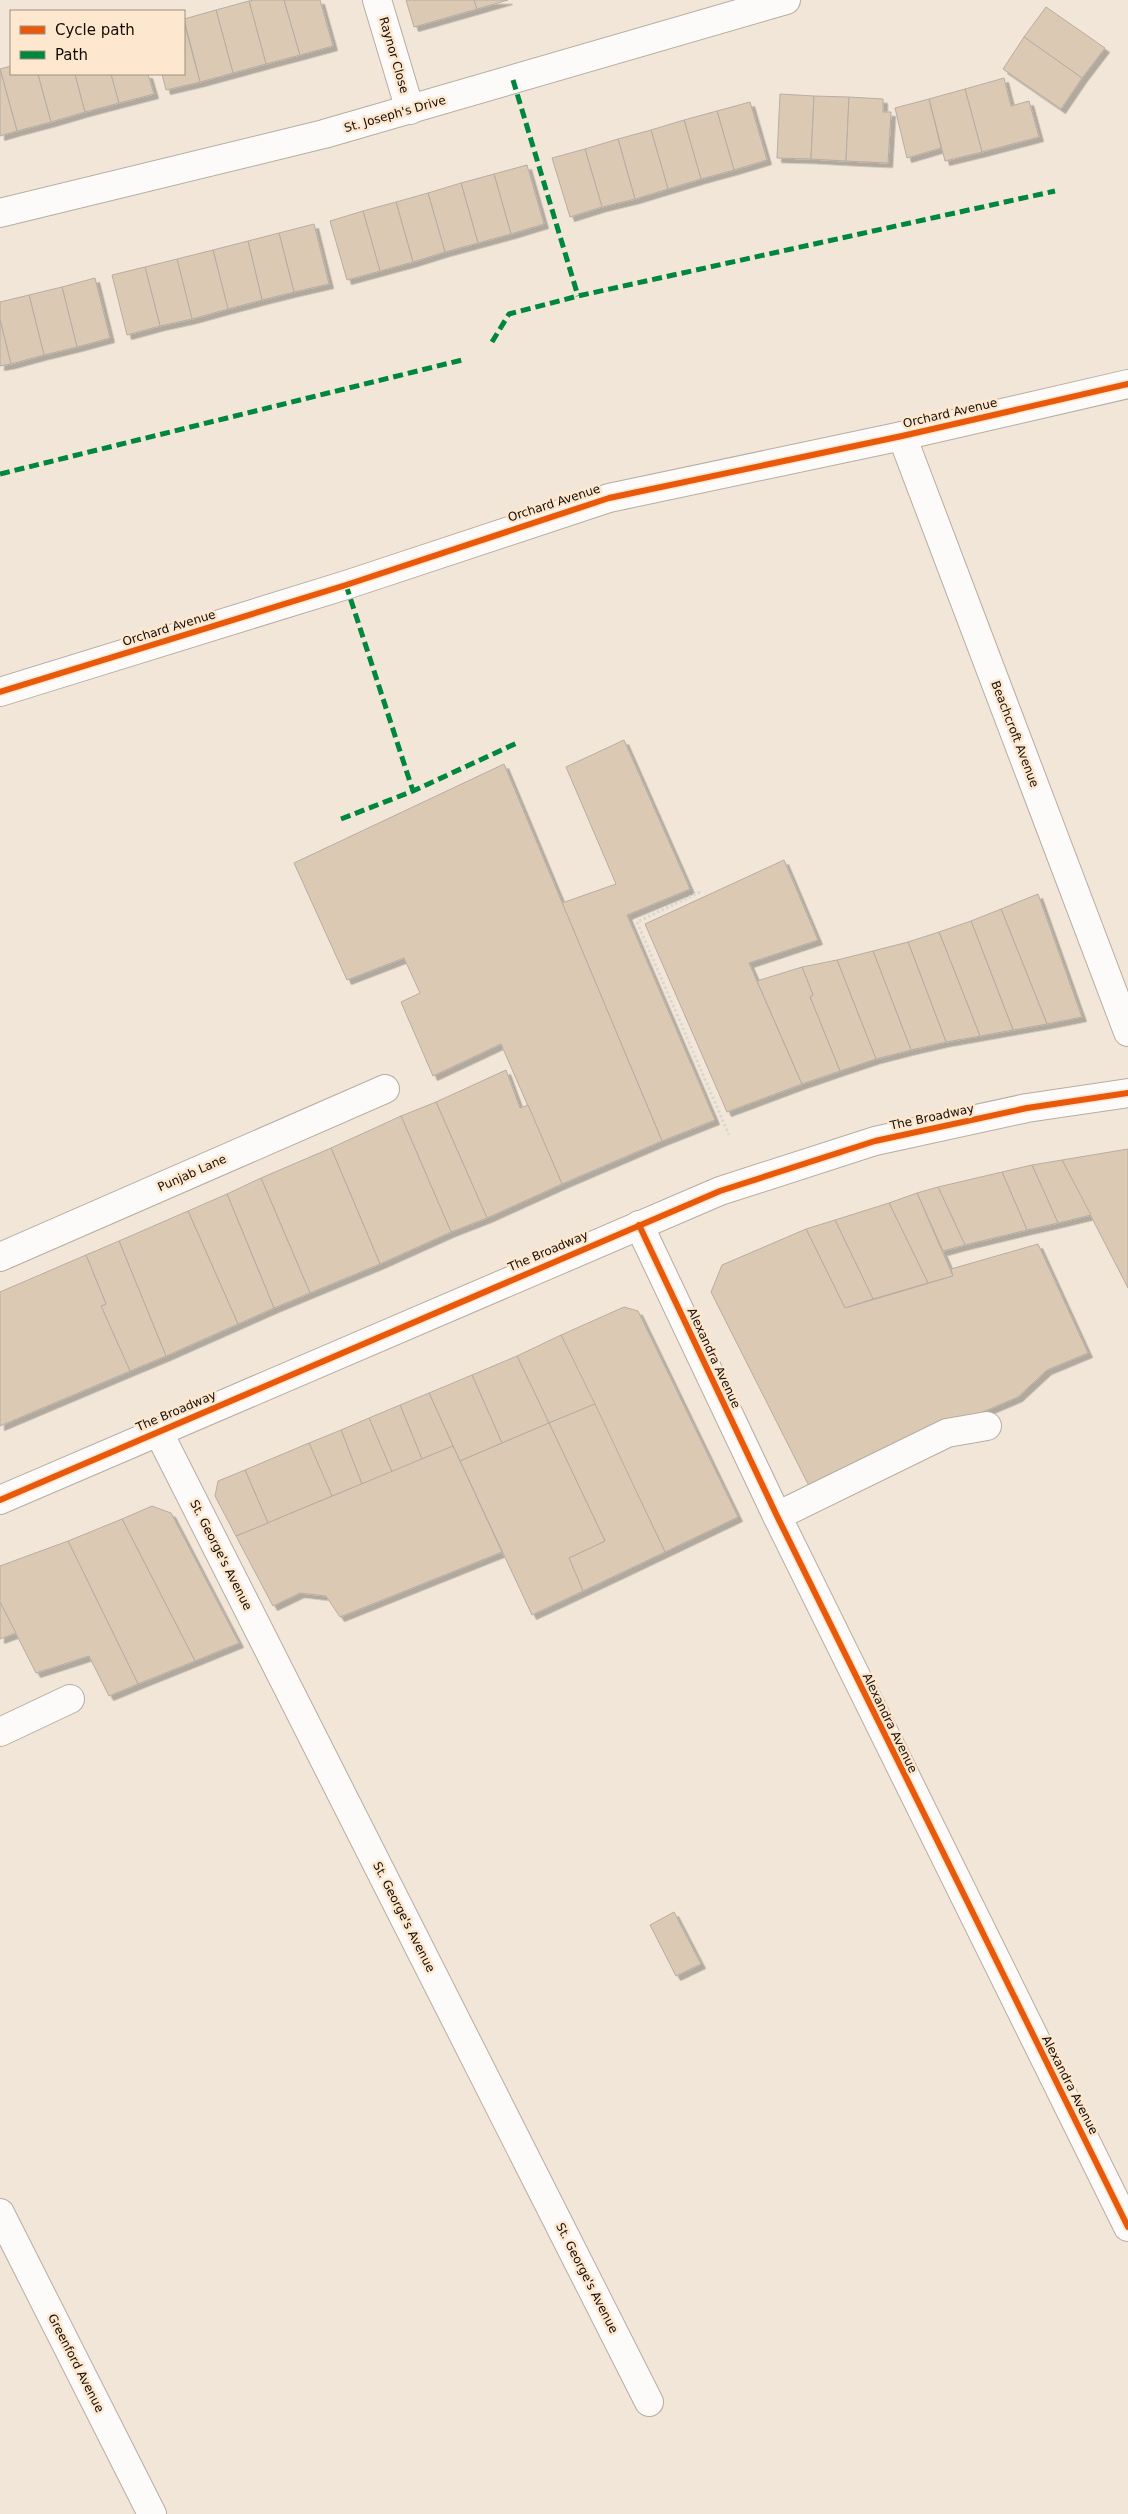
<svg xmlns="http://www.w3.org/2000/svg" width="1128" height="2514" viewBox="0 0 1128 2514" font-family="'DejaVu Sans',sans-serif">
<style>
.building{fill:#dbc9b3;stroke:#b6ada3;filter:url(#shadow)}
.lines{fill:none;stroke-linecap:round;stroke-linejoin:round}
.minor-casing{stroke:#b6ada2;stroke-width:30}
.major-casing{stroke:#b6ada2;stroke-width:30}
.path{stroke:#dad7d3;stroke-width:3;stroke-dasharray:2.5 2.5;stroke-linecap:butt}
.minor{stroke:#fdfbf9;stroke-width:28}
.major{stroke:#fdfbf9;stroke-width:28}
.quiet{stroke:#00873e;stroke-width:5;stroke-dasharray:10 5;stroke-linecap:butt}
.cycleway-casing{stroke:#fde7ce;stroke-width:9}
.cycleway{stroke:#e8590c;stroke-width:6}
.labels{text-anchor:middle;dominant-baseline:central;stroke-width:5;stroke-linejoin:round;paint-order:stroke}
.street-label{font-size:12px;fill:#140d05;stroke:#fde7ce}
</style>
<defs>
<filter id="shadow"><feDropShadow dx="4.5" dy="4.5" stdDeviation="0" flood-color="#0004"/></filter>
</defs>
<rect width="100%" height="100%" fill="#f2e6d8"/>
<g class="building">
<path d="M254 0H284L300 55 266 64 249 1Z"/>
<path d="M284 0H320L333 46 300 55Z"/>
<path d="M406 0H474L477 9 414 27Z"/>
<path d="M474 0H508L477 9Z"/>
<path d="M249 1 266 64 233 73 216 10Z"/>
<path d="M1046 7 1105 48 1082 78 1024 37Z"/>
<path d="M216 10 233 73 200 82 184 19Z"/>
<path d="M184 22 200 82 166 90 162 74H184Z"/>
<path d="M1024 37 1082 78 1061 109 1003 69Z"/>
<path d="M11 66V74H38L51 122 17 131 0 69Z"/>
<path d="M0 69 17 131 0 136Z"/>
<path d="M38 74H75L85 112 51 122Z"/>
<path d="M75 74H111L119 103 85 112Z"/>
<path d="M111 74H148L154 94 119 103Z"/>
<path d="M1004 78 1011 106 1029 101 1039 137 982 152 965 89Z"/>
<path d="M965 89 982 152 945 161 929 99Z"/>
<path d="M780 94 814 96 811 159 777 158Z"/>
<path d="M814 96 849 97 846 161 811 159Z"/>
<path d="M849 97 883 99V112H891L888 163 846 161Z"/>
<path d="M929 99 941 148 907 158 895 108Z"/>
<path d="M750 102 767 160 734 170 717 111Z"/>
<path d="M717 111 734 170 701 179 684 120Z"/>
<path d="M684 120 701 179 668 189 651 130Z"/>
<path d="M651 130 668 189 635 199 618 139Z"/>
<path d="M618 139 635 199 602 207 585 149Z"/>
<path d="M585 149 602 207 570 217 552 158Z"/>
<path d="M527 165 544 224 511 234 494 174Z"/>
<path d="M494 174 511 234 478 243 461 183Z"/>
<path d="M461 183 478 243 445 252 428 193Z"/>
<path d="M428 193 445 252 413 262 396 202Z"/>
<path d="M396 202 413 262 380 271 363 211Z"/>
<path d="M363 211 380 271 347 280 330 221Z"/>
<path d="M314 224 329 284 294 292 279 233Z"/>
<path d="M279 233 294 292 262 300 248 241Z"/>
<path d="M248 241 262 300 228 309 213 250Z"/>
<path d="M213 250 228 309 192 319 177 259Z"/>
<path d="M177 259 192 319 160 326 145 267Z"/>
<path d="M145 267 160 326 127 335 112 275Z"/>
<path d="M95 278 110 338 77 347 62 287Z"/>
<path d="M62 287 77 347 44 355 29 295Z"/>
<path d="M29 295 44 355 11 364 0 320V302Z"/>
<path d="M0 320 11 364 0 366Z"/>
<path d="M624 740 690 889 627 915 715 1120 662 1141 562 903 616 884 566 767Z"/>
<path d="M504 764 662 1141 562 1184 501 1044 433 1076 401 1002 420 993 404 958 347 980 294 863Z"/>
<path d="M784 860 818 940 749 963 802 1084 727 1112 645 924Z"/>
<path d="M1038 894 1082 1017 1047 1024 1001 909Z"/>
<path d="M1001 909 1047 1024 1013 1030 971 921Z"/>
<path d="M971 921 1013 1030 980 1036 939 932Z"/>
<path d="M939 932 980 1036 946 1042 908 942Z"/>
<path d="M908 942 946 1042 911 1050 873 951Z"/>
<path d="M873 951 911 1050 876 1059 837 960Z"/>
<path d="M837 960 876 1059 840 1071 810 997 813 995 802 967Z"/>
<path d="M802 967 813 995 810 997 840 1071 802 1084 757 981Z"/>
<path d="M506 1070 520 1108 528 1105 562 1184 487 1218 436 1102Z"/>
<path d="M436 1102 487 1218 451 1232 401 1116Z"/>
<path d="M401 1116 451 1232 380 1264 331 1148Z"/>
<path d="M331 1148 380 1264 310 1293 261 1178Z"/>
<path d="M1128 1149V1288L1062 1160Z"/>
<path d="M1062 1160 1091 1215 1058 1223 1032 1165Z"/>
<path d="M1032 1165 1058 1223 1027 1230 1002 1172Z"/>
<path d="M1002 1172 1027 1230 965 1245 938 1187Z"/>
<path d="M261 1178 310 1293 274 1308 227 1194Z"/>
<path d="M938 1187 965 1245 943 1251 917 1193Z"/>
<path d="M917 1193 953 1276 928 1283 889 1203Z"/>
<path d="M227 1194 274 1308 238 1324 188 1211Z"/>
<path d="M889 1203 928 1283 873 1299 835 1220Z"/>
<path d="M188 1211 238 1324 166 1356 119 1241Z"/>
<path d="M835 1220 873 1299 845 1308 806 1229Z"/>
<path d="M806 1229 845 1308 953 1276 951 1269 1038 1244 1088 1353 1047 1370 1018 1397 809 1486 711 1292 722 1265Z"/>
<path d="M119 1241 166 1356 130 1371 101 1306 106 1304 86 1255Z"/>
<path d="M86 1255 106 1304 101 1306 130 1371 0 1426V1292Z"/>
<path d="M624 1307 638 1311 738 1517 665 1552 561 1335Z"/>
<path d="M561 1335 595 1404 549 1423 517 1356Z"/>
<path d="M517 1356 549 1423 502 1443 472 1375Z"/>
<path d="M472 1375 502 1443 460 1461 429 1393Z"/>
<path d="M429 1393 453 1446 422 1459 400 1405Z"/>
<path d="M595 1404 665 1552 583 1591 569 1558 605 1541 549 1423Z"/>
<path d="M400 1405 422 1459 392 1472 369 1418Z"/>
<path d="M369 1418 392 1472 362 1484 341 1430Z"/>
<path d="M549 1423 605 1541 569 1558 583 1591 532 1615 460 1461Z"/>
<path d="M341 1430 362 1484 332 1496 309 1443Z"/>
<path d="M309 1443 332 1496 268 1523 245 1470Z"/>
<path d="M453 1446 502 1552 340 1617 326 1596 300 1593 273 1606 236 1536Z"/>
<path d="M245 1470 268 1523 236 1536 215 1496 218 1481Z"/>
<path d="M152 1506 171 1513 239 1643 195 1661 122 1519Z"/>
<path d="M122 1519 195 1661 138 1684 68 1541Z"/>
<path d="M68 1541 138 1684 109 1696 89 1656 36 1673 0 1602V1566Z"/>
<path d="M0 1602 16 1633 0 1639Z"/>
<path d="M674 1912 701 1964 676 1976 650 1925Z"/>
</g>
<g class="lines">
<defs>
<g id="minor">
<path d="M377 0 410 110"/>
<path d="M0 213 324 134 786 0"/>
<path d="M902 436 1128 1032"/>
<path d="M0 692 346 585 609 498 902 436 1128 384"/>
<path d="M639 1225 777 1516 1128 2227"/>
<path d="M0 1257 385 1089"/>
<path d="M158 1431 649 2402"/>
<path d="M777 1516 947 1433 987 1426"/>
<path d="M0 1732 70 1699"/>
<path d="M0 2213 152 2514"/>
</g>
<path id="major" d="M0 1500 720 1191 875 1141 1027 1108 1128 1093"/>
</defs>
<use href="#minor" class="minor-casing"/>
<use href="#major" class="major-casing"/>
<path class="path" d="M700 892 637 922 729 1135"/>
<use href="#minor" class="minor"/>
<use href="#major" class="major"/>
<g class="quiet">
<path d="M513 80 578 296"/>
<path d="M492 342 509 314 578 296 1055 191"/>
<path d="M0 474 462 360"/>
<path d="M346 585 413 791"/>
<path d="M341 819 413 791 519 742"/>
</g>
<defs>
<g id="cycleway">
<path d="M0 692 346 585 609 498 902 436 1128 384"/>
<path d="M639 1225 777 1516 1128 2227"/>
<path d="M0 1500 720 1191 875 1141 1027 1108 1128 1093"/>
</g>
</defs>
<use href="#cycleway" class="cycleway-casing"/>
<use href="#cycleway" class="cycleway"/>
</g>
<g class="labels">
<g class="street-label">
<text transform="translate(394 55) rotate(74)">Raynor Close</text>
<text transform="translate(395 114) rotate(-16)">St. Joseph's Drive</text>
<text transform="translate(950 413) rotate(-13)">Orchard Avenue</text>
<text transform="translate(554 503) rotate(-18)">Orchard Avenue</text>
<text transform="translate(169 628) rotate(-17)">Orchard Avenue</text>
<text transform="translate(1015 734) rotate(69)">Beachcroft Avenue</text>
<text transform="translate(932 1117) rotate(-12)">The Broadway</text>
<text transform="translate(192 1173) rotate(-24)">Punjab Lane</text>
<text transform="translate(548 1251) rotate(-23)">The Broadway</text>
<text transform="translate(714 1358) rotate(65)">Alexandra Avenue</text>
<text transform="translate(176 1411) rotate(-23)">The Broadway</text>
<text transform="translate(221 1555) rotate(63)">St. George's Avenue</text>
<text transform="translate(890 1723) rotate(64)">Alexandra Avenue</text>
<text transform="translate(404 1917) rotate(63)">St. George's Avenue</text>
<text transform="translate(1070 2085) rotate(63)">Alexandra Avenue</text>
<text transform="translate(587 2278) rotate(63)">St. George's Avenue</text>
<text transform="translate(76 2363) rotate(63)">Greenford Avenue</text>
</g>
</g>
<rect x="10" y="10" width="175" height="65" fill="#fde7ce" stroke="#a0907e"/>
<rect x="20" y="26" width="25" height="8" fill="#e8590c" stroke="#a0907e"/>
<text x="55" y="35" font-size="15" fill="#140d05">Cycle path</text>
<rect x="20" y="51" width="25" height="8" fill="#00873e" stroke="#a0907e"/>
<text x="55" y="60" font-size="15" fill="#140d05">Path</text>
</svg>
